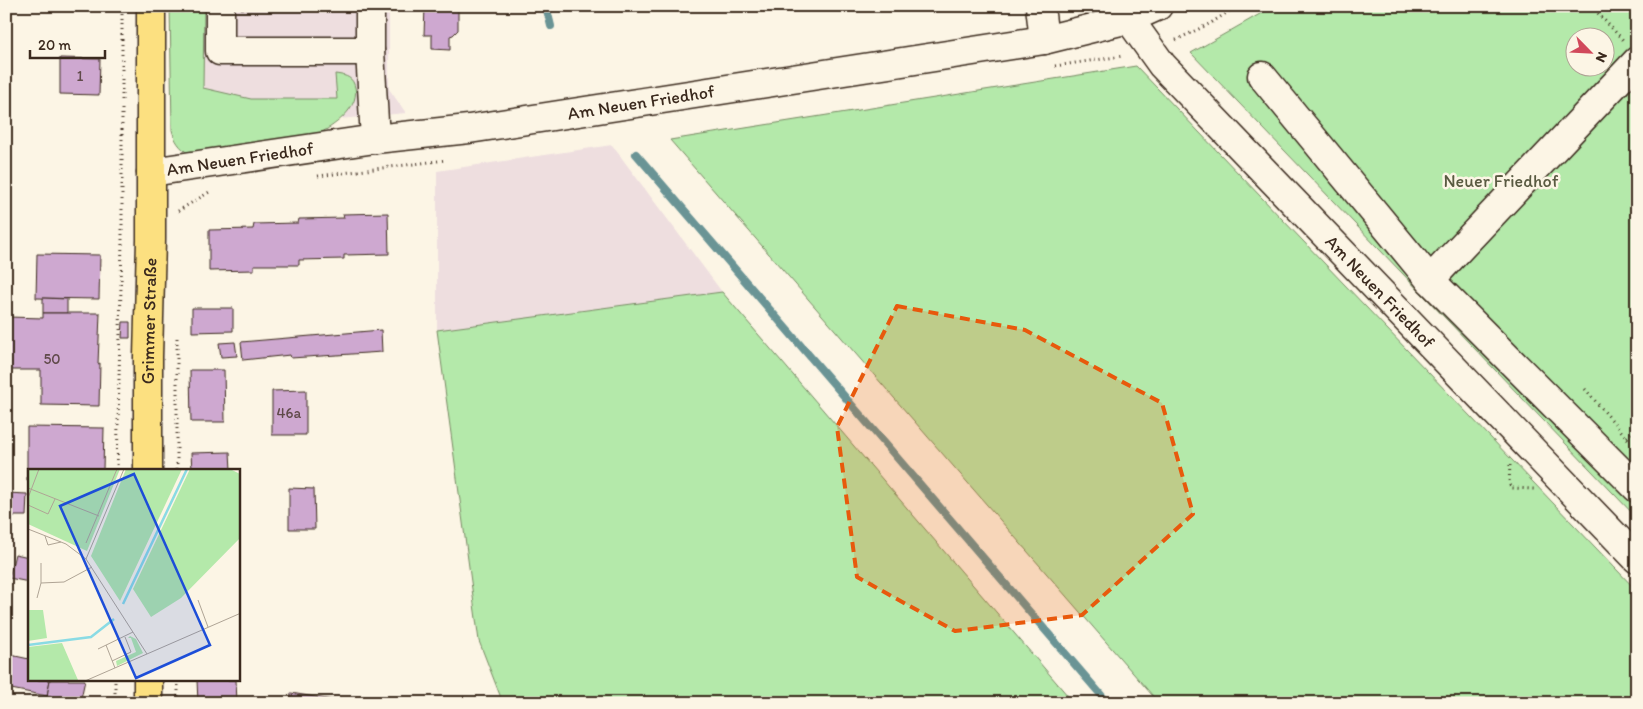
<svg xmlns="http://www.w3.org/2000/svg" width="1643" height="709" viewBox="0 0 1643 709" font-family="Itim,sans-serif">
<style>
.built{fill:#eededf}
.green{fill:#b4e9aa;stroke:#788a64;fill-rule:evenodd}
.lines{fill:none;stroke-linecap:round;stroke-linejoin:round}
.stream{stroke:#6a9495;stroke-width:8}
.building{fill:#cea8d0;stroke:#3b2a1e}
.minor-casing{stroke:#3b2a1e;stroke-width:31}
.major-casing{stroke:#3b2a1e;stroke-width:31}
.path{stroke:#3b2a1e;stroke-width:3;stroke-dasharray:1 4;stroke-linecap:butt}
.minor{stroke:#fcf5e5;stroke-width:28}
.major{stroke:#fce080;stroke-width:28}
.marked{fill:#e8590c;fill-opacity:0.2;stroke:#e8590c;stroke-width:4;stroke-dasharray:10 6;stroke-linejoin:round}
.labels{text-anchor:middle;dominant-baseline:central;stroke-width:5;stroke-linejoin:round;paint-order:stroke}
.number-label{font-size:15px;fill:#604a4a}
.street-label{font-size:18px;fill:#3b2a1e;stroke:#fcf5e5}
.park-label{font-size:18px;fill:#595a41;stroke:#fcf5e5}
.inset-river{fill:none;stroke:#8adbe4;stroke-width:2.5}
.inset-road{fill:none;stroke:#afa495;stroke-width:1}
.view{fill:#1d4ed8;fill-opacity:0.15;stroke:#1d4ed8;stroke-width:2.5}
.inset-edge{fill:none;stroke:#3b2a1e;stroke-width:2.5}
</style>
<rect width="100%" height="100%" fill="#fcf5e5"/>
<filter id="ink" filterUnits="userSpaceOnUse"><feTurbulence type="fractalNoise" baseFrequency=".02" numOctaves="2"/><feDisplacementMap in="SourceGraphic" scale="10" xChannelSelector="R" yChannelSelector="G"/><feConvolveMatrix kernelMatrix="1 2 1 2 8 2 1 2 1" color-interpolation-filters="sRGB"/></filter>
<g filter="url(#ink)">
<g class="built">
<path d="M185 6H389V89L406 113 183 133Z"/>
<path d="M612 145 722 292 437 330V171Z"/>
</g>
<g class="green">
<path d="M170 6H204L203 88 251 99H337L335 74C343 75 351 76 354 84 363 107 332 128 314 136 305 141 290 140 280 142 250 146 219 150 189 154 179 147 175 141 172 130Z"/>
<path d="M1274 6H1637V518L1191 53ZM1576 38H1606V68H1576Z"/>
<path d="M1136 66 1637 591V703H1159L670 140Z"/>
<path d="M722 292 1074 703H503L479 641 437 330Z"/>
</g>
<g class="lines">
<g class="stream">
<path d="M546 6 551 26"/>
<path d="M636 154 1108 703"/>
</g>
</g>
<g class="building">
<path d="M241 6H309V8L241 9Z"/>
<path d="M425 6H458V30L453 35 450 36V50L432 49V35H424Z"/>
<path d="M60 58 100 59 99 95 60 94Z"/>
<path d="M388 213 389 254 344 255V259L299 260V265H254V270L209 271V230L253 229 254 224 298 223 299 219 344 218 343 214Z"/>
<path d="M37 254 100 255 99 299 36 298Z"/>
<path d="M43 298 67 299V313H43Z"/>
<path d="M6 307H8V317L43 318V313H100L98 364 100 363 99 406 41 405V370H6Z"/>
<path d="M192 308H233V331L192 332Z"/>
<path d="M123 322H130V338H122Z"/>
<path d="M381 330 382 352 291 358 290 355 243 360 241 342Z"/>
<path d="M235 342 237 356 221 357 219 343Z"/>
<path d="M190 370H224L225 422H191Z"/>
<path d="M306 390V435H272V391Z"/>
<path d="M27 427 104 428 103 470H29V480H27Z"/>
<path d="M230 452 231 470H192L191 453Z"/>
<path d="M289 488 314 489 315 529H289Z"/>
<path d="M6 493 27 494 26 516H6Z"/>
<path d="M15 554 29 557V582L9 578Z"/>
<path d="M6 654 29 659V680H50L47 696 6 688Z"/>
<path d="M50 680H85L80 703 47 696Z"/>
<path d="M197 680H236L237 703H198Z"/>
<path d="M291 693 351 703H290Z"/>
</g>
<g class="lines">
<defs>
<g id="minor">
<path d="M220 6V51H370"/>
<path d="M370 6V51L375 139"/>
<path d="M1040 6 1044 40"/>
<path id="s1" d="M1129 19 1162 65 1637 559"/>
<path d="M1262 76 1430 280 1637 488"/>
<path id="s2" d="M151 172 375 139 469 129 1044 40 1129 19 1158 6"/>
<path d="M1430 280 1637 61"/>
</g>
<g id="major">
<path id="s3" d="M148 470V357L151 240V6"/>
<path d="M148 680V703"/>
</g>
</defs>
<use href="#minor" class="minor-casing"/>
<use href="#major" class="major-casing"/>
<g class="path">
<path d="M1591 6 1623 40"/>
<path d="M1176 40 1211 23 1237 6"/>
<path d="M1055 66 1123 56"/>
<path d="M318 176 446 160"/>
<path d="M178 211 211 191"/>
<path d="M177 338V470"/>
<path d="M1585 389 1628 439"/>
<path d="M1627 437 1637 429"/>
<path d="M1510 465 1509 483 1511 488 1534 489"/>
<path d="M117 470 122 240V6"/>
<path d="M178 680V703"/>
<path d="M115 703V680"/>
</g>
<use href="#minor" class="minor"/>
<use href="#major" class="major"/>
</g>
</g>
<path class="marked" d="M897 306 1025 330 1162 403 1193 514 1082 615 955 631 857 577 837 427Z"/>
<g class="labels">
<g class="number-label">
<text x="80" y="76">1</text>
<text x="52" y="359">50</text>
<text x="289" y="413">46a</text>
</g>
<g class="street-label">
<text stroke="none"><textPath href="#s2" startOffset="495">Am Neuen Friedhof</textPath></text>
<text stroke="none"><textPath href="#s2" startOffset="90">Am Neuen Friedhof</textPath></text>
<text stroke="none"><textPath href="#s1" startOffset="371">Am Neuen Friedhof</textPath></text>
<text stroke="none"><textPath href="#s3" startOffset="149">Grimmer Straße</textPath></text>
</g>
<g class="park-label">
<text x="1501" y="181">Neuer Friedhof</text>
</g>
</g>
<g transform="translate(28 469)">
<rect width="212" height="212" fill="#fcf5e5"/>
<path d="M0 0H92L59 82 0 55ZM98 0H154L92 132 63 87ZM162 0H202L212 5V69L153 129 123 148 105 120ZM0 141H15L19 169 0 172ZM102 167 108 170 115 184 89 197 88 192 108 183 103 169H100ZM34 174 50 211 0 212V178Z" fill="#b4e9aa"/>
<path class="inset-river" d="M95 135 159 0M0 176 63 168 86 150"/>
<path class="inset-road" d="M0 19 71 47M0 29 11 0M0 36 20 45 27 30M0 60 38 75 58 90 119 185M17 67 20 76 33 73M58 74 89 0M58 90 96 0M13 94V114L36 113 64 98M9 129 13 114M170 131 180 158M78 176 87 199M70 180 105 163M84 192 103 183 97 168M57 212 213 144"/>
<path class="view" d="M106 5 182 176 108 209 32 37Z"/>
<rect width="212" height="212" class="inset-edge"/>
</g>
<rect width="1643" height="709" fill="none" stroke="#fcf5e5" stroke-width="25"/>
<rect x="12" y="12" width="1618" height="684" fill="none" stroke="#3b2a1e" stroke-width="2" filter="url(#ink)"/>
<g transform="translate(1590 52) rotate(114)"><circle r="24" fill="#fcf5e5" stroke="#afa495"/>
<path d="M0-4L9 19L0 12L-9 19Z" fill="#d1495b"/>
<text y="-8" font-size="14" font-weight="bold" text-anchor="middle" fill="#3b2a1e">N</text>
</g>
<path d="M30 50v8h75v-8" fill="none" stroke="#3b2a1e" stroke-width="2.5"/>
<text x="38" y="50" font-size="15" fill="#3b2a1e" stroke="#fcf5e5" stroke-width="4" paint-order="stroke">20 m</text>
</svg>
